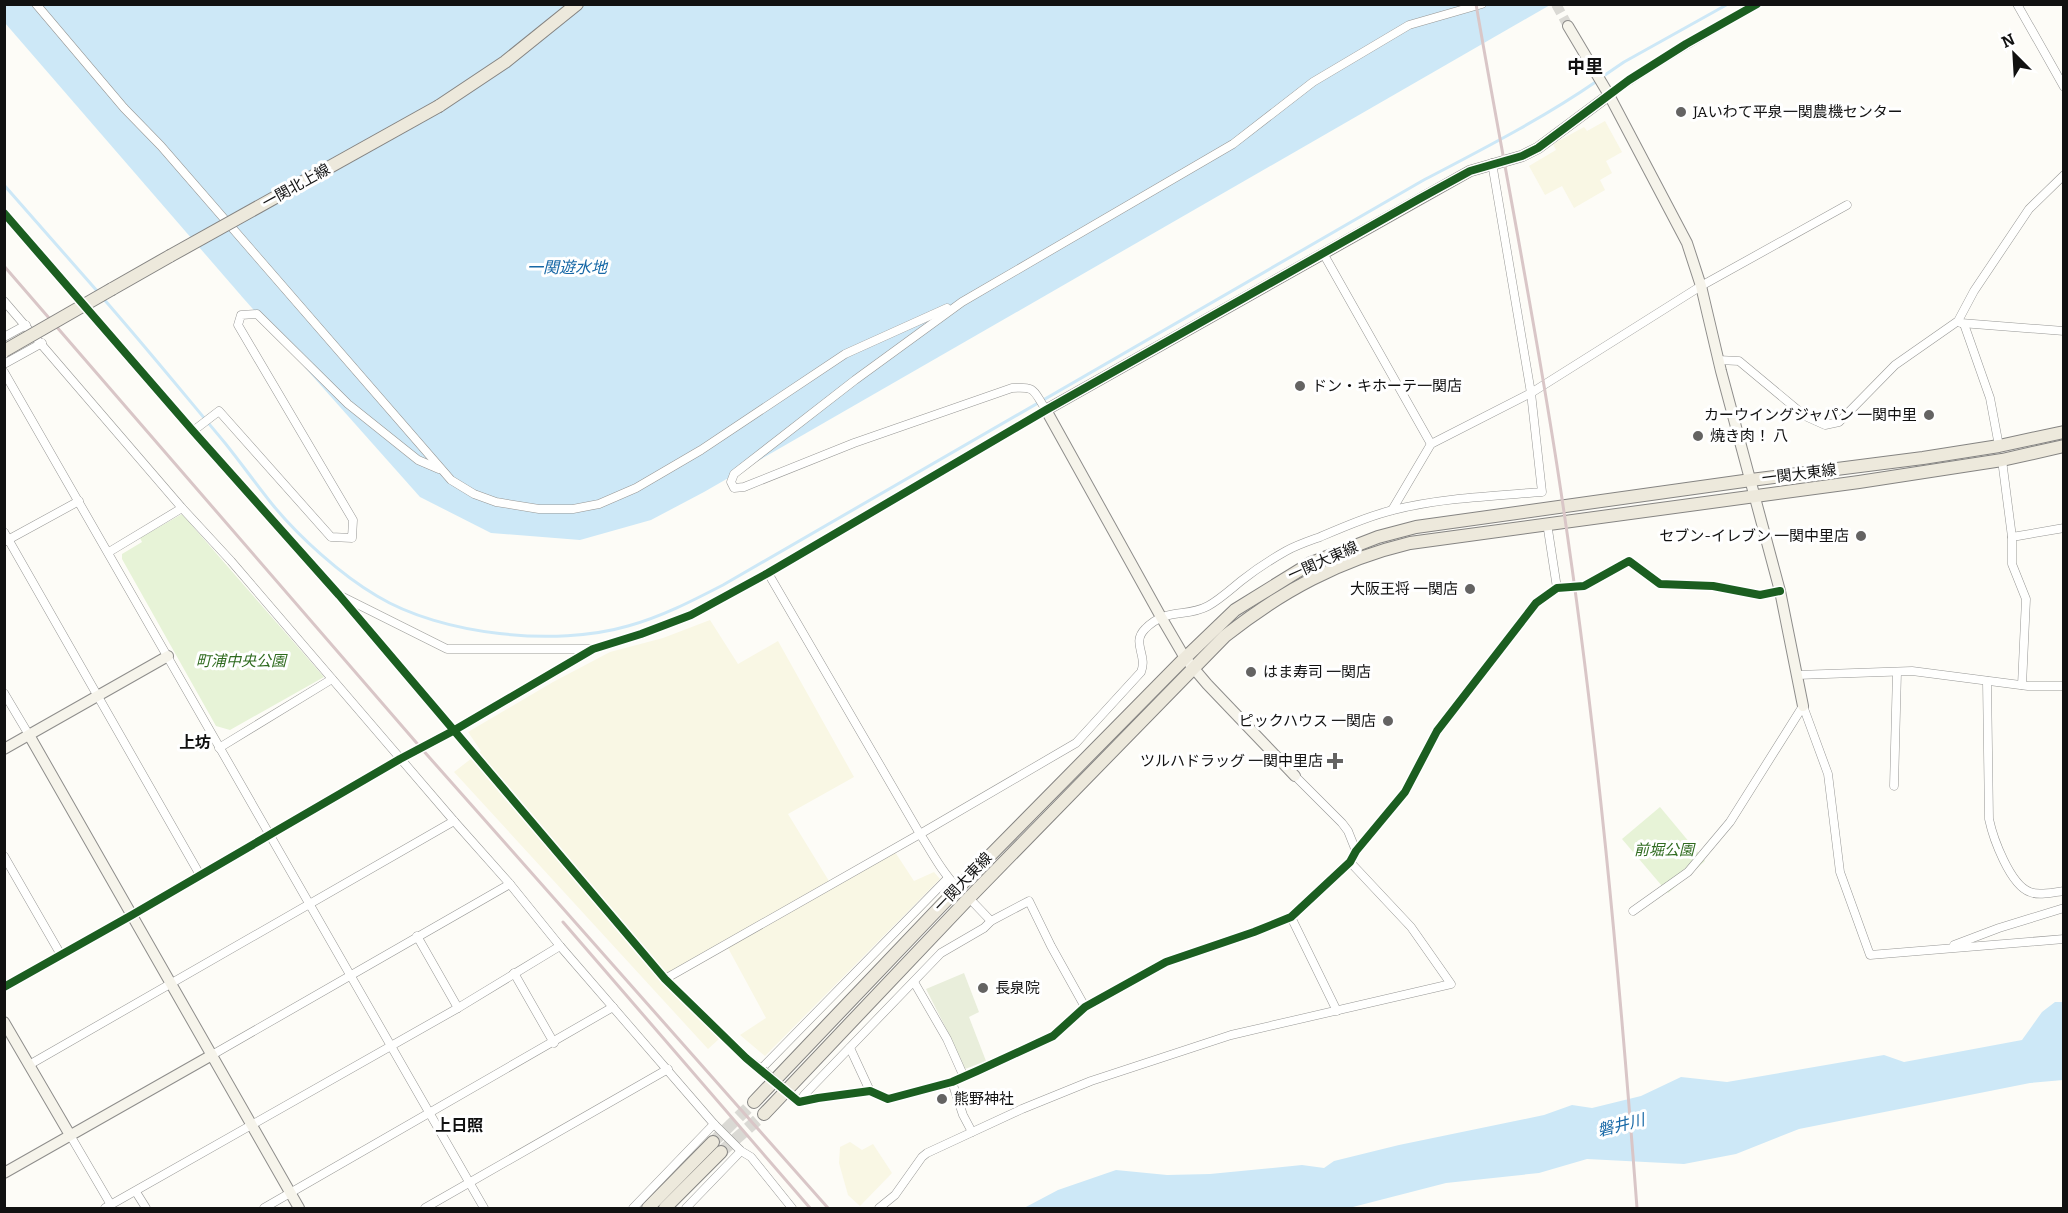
<svg xmlns="http://www.w3.org/2000/svg" width="2068" height="1213" viewBox="0 0 2068 1213" font-family="Bitter,'Noto Sans JP',serif">
<style>
.farmland{fill:#f9f7e4}
.green{fill:#e7f3d7}
.cemetery{fill:#e9eedb}
.water{fill:#cde8f7}
.lines{fill:none;stroke-linecap:round;stroke-linejoin:round}
.stream{stroke:#cde8f7;stroke-width:3}
.secondary-tunnel{stroke:#dad9d4;stroke-width:10;stroke-dasharray:10 5;stroke-linecap:butt}
.primary-tunnel{stroke:#dad9d4;stroke-width:12;stroke-dasharray:12 6;stroke-linecap:butt}
.street-casing{stroke:#979795;stroke-width:9}
.secondary-casing{stroke:#8e8d8b;stroke-width:12}
.primary-casing{stroke:#858482;stroke-width:14}
.street{stroke:#fffffe;stroke-width:8}
.secondary{stroke:#f6f4eb;stroke-width:10}
.primary{stroke:#ede9dc;stroke-width:12}
.rail{stroke:#d9c6c7;stroke-width:3}
.street-bridge-casing{stroke:#979795;stroke-width:9;stroke-linecap:butt}
.primary-bridge-casing{stroke:#858482;stroke-width:14;stroke-linecap:butt}
.street-bridge{stroke:#fffffe;stroke-width:8}
.primary-bridge{stroke:#ede9dc;stroke-width:12}
.cycleway-casing{stroke:#fff;stroke-width:11}
.cycleway{stroke:#1b5e20;stroke-width:8}
.poi-dot{fill:#646362;stroke:#fff;stroke-width:2}
.labels{text-anchor:middle;dominant-baseline:central;stroke-width:6;stroke-linejoin:round;paint-order:stroke}
.poi-label{font-size:15px;fill:#111;stroke:#fff;text-anchor:start}
.street-label{font-size:15px;fill:#111;stroke:#fff}
.park-label{font-size:15px;font-style:italic;fill:#2f6b1f;stroke:#fff}
.water-label{font-size:16px;font-style:italic;fill:#1768a6;stroke:#fff}
.neighbourhood-label{font-size:16px;font-weight:bold;fill:#111;stroke:#fff}
.quarter-label{font-size:18px;font-weight:bold;fill:#111;stroke:#fff}
</style>
<rect width="100%" height="100%" fill="#fdfcf7"/>
<g class="farmland">
<path d="M1605 121 1622 152 1606 161 1612 173 1600 180 1605 190 1574 208 1562 186 1545 195 1529 166 1556 150 1553 144 1584 127 1587 131Z"/>
<path d="M710 620 738 664 778 641 854 777 788 814 832 886 895 852 914 881 934 872 940 879 765 1056 740 1035 766 1018 728 948 669 982 719 1039 708 1049 454 772 481 751 468 732 553 682 610 652 663 638Z"/>
<path d="M850 1142 862 1150 873 1144 892 1173 860 1206 848 1195 839 1163 840 1147Z"/>
</g>
<g class="green">
<path d="M182 514 324 677 230 730 216 726 122 559V554L142 542 140 538Z"/>
<path d="M1660 807 1705 861 1668 893 1622 839Z"/>
</g>
<path class="cemetery" d="M964 973 979 1012 969 1017 986 1061 965 1069 950 1036 926 989Z"/>
<g class="water">
<path d="M4 5H1550L704 492 651 520 580 540 491 533 420 497 244 299 5 23Z"/>
<path d="M2055 1002H2063V1080L2030 1083 1799 1129 1736 1154 1684 1164 1587 1159 1539 1173 1446 1183 1349 1208H1024L1058 1190 1116 1170 1167 1175 1210 1174 1302 1165 1324 1168 1334 1161 1399 1145 1544 1115 1572 1105 1592 1108 1641 1096 1681 1077 1727 1082 1884 1055 1904 1062 2022 1040 2042 1012Z"/>
</g>
<g class="lines">
<g class="stream">
<path d="M1602 77 1624 62 1728 4"/>
<path d="M4 185 98 292"/>
<path d="M102 297C144 345 184 394 225 443 241 463 256 484 272 504 298 536 341 575 377 596 441 635 556 647 628 626 661 617 692 601 723 585L1422 181C1481 150 1542 119 1597 81"/>
</g>
<path class="secondary-tunnel" d="M1556 4 1568 26"/>
<g class="primary-tunnel">
<path d="M713 1142 754 1102"/>
<path d="M721 1152 764 1114"/>
</g>
<defs>
<g id="street">
<path d="M36 4 124 108 161 146 451 480 474 494 496 502 539 509H573L599 504 636 488 701 450 845 354 947 308"/>
<path d="M2017 4 2064 87"/>
<path d="M1609 95C1656 61 1707 33 1757 4"/>
<path d="M4 213 193 431 339 595 665 979 746 1058 763 1070"/>
<path d="M1323 253 1431 444"/>
<path d="M4 301 182 508 231 561 454 821 510 884 560 946 714 1124 741 1151 751 1157 792 1208"/>
<path d="M1961 323 2064 331"/>
<path d="M1964 324 1990 398 1999 446"/>
<path d="M4 337 26 325"/>
<path d="M1718 360 1739 361 1805 416 1825 425 1839 422 1895 365 1958 321 1974 291 2029 209 2064 175"/>
<path d="M4 364 42 343"/>
<path d="M4 372 484 1208"/>
<path d="M193 431 219 411 331 537 352 538 353 520 238 325 241 315 257 314 348 404 418 460 439 469"/>
<path d="M2002 460 2012 537V564L2026 599 2022 685"/>
<path d="M1392 510 1431 444 1531 393 1701 286 1847 205"/>
<path d="M1547 523 1557 588"/>
<path d="M4 532 200 875"/>
<path d="M2012 537 2064 528"/>
<path d="M4 542 79 501"/>
<path d="M109 552 182 508"/>
<path d="M768 573 920 834C932 852 942 873 958 888"/>
<path d="M343 597 447 649H591"/>
<path d="M1797 675 1912 671 2028 686H2064"/>
<path d="M1987 681 1989 819C1993 838 2010 885 2030 892 2039 896 2054 892 2064 891"/>
<path d="M4 693 29 735"/>
<path d="M1803 706 1828 774 1840 872 1870 955 2064 939"/>
<path d="M219 748 332 679"/>
<path d="M1295 776 1342 823 1348 831 1356 851"/>
<path d="M1894 786 1897 672"/>
<path d="M4 856 61 955"/>
<path d="M969 898 991 921"/>
<path d="M1633 911 1688 872 1730 822 1803 706"/>
<path d="M1291 917 1337 1011"/>
<path d="M417 936 458 1008"/>
<path d="M1954 945 1999 928 2064 908"/>
<path d="M514 973 554 1043"/>
<path d="M665 979 920 834 1076 743 1141 672C1148 655 1131 643 1145 629 1166 607 1186 618 1208 606 1219 600 1230 590 1241 581 1255 570 1270 560 1286 551 1297 545 1309 541 1320 537 1343 527 1368 516 1393 510 1441 498 1492 496 1542 492L1531 393 1492 163"/>
<path d="M914 982 947 1039 964 1077"/>
<path d="M4 987 132 915 400 759 453 731 593 649 641 634 691 615 768 573 1046 410C1033 391 1037 386 1012 388L854 443 744 487 734 488 731 482 734 474 855 380 962 302 1233 144 1313 82 1409 25 1482 4"/>
<path d="M850 1048 870 1091"/>
<path d="M212 1055 510 884"/>
<path d="M29 1065 454 821"/>
<path d="M761 1069 948 878"/>
<path d="M952 1082 963 1115 972 1132"/>
<path d="M794 1099 799 1102 818 1098 870 1091 888 1099 952 1082 977 1071 1053 1036 1085 1007 1166 962 1254 932 1291 917 1350 862 1356 851 1405 792 1437 731 1536 603 1557 588 1584 586 1629 561 1660 584 1713 586 1760 595 1780 591"/>
<path d="M799 1102 805 1094 941 953 984 928 991 921 1029 901 1051 946 1085 1007"/>
<path d="M70 1135 111 1205"/>
<path d="M136 1192 146 1208"/>
<path d="M105 1208 458 1008 560 946"/>
<path d="M264 1208 613 1007"/>
<path d="M425 1208 668 1069"/>
<path d="M633 1208 714 1124"/>
<path d="M686 1208 741 1151"/>
<path d="M879 1208 895 1195 922 1157 927 1153 1022 1109 1091 1081 1231 1035 1451 984 1411 927 1350 862"/>
</g>
<g id="secondary">
<path d="M1568 26 1609 95 1687 243 1701 286 1721 371 1780 591 1803 706"/>
<path d="M29 735 299 1208"/>
<path d="M4 749 168 656"/>
<path d="M1295 776 1207 684 1185 658 1161 617 1046 410 1470 171 1522 156 1538 148 1609 95"/>
<path d="M4 1022 70 1135"/>
<path d="M4 1173 212 1055"/>
</g>
<g id="primary">
<path d="M439 106 505 62 577 4"/>
<path d="M112 289 170 256"/>
<path d="M754 1102 958 888 1185 658 1235 610 1311 563 1378 537 1416 527 1751 480 1923 458 1999 446 2064 432"/>
<path d="M764 1114 969 898 1225 636C1282 591 1339 560 1410 543L1859 482 2002 460 2064 446"/>
<path d="M648 1208 713 1142"/>
<path d="M665 1208 721 1152"/>
</g>
</defs>
<use href="#street" class="street-casing"/>
<use href="#secondary" class="secondary-casing"/>
<use href="#primary" class="primary-casing"/>
<use href="#street" class="street"/>
<use href="#secondary" class="secondary"/>
<use href="#primary" class="primary"/>
<g class="rail">
<path d="M1476 4C1504 167 1537 329 1561 492 1597 729 1619 969 1637 1208"/>
<path d="M4 266 421 748 828 1208"/>
<path d="M563 922 810 1208"/>
</g>
<defs>
<path id="street-bridge" d="M763 1070 794 1099"/>
<g id="primary-bridge">
<path d="M170 256 439 106"/>
<path d="M4 351 112 289"/>
</g>
</defs>
<use href="#street-bridge" class="street-bridge-casing"/>
<use href="#primary-bridge" class="primary-bridge-casing"/>
<use href="#street-bridge" class="street-bridge"/>
<use href="#primary-bridge" class="primary-bridge"/>
<defs>
<g id="cycleway">
<path d="M4 213 193 431 339 595 665 979 746 1058 799 1102 818 1098 870 1091 888 1099 952 1082 977 1071 1053 1036 1085 1007 1166 962 1254 932 1291 917 1350 862 1356 851 1405 792 1437 731 1536 603 1557 588 1584 586 1629 561 1660 584 1713 586 1760 595 1780 591"/>
<path d="M4 987 132 915 400 759 453 731 593 649 641 634 691 615 768 573 1046 410 1419 199 1470 171 1522 156 1538 148 1629 80 1686 44 1757 4"/>
</g>
</defs>
<use href="#cycleway" class="cycleway-casing"/>
<use href="#cycleway" class="cycleway"/>
</g>
<g class="poi-dot">
<circle cx="1681" cy="112" r="6"/>
<circle cx="1300" cy="386" r="6"/>
<circle cx="1929" cy="415" r="6"/>
<circle cx="1698" cy="436" r="6"/>
<circle cx="1861" cy="536" r="6"/>
<circle cx="1470" cy="589" r="6"/>
<circle cx="1251" cy="672" r="6"/>
<circle cx="1388" cy="721" r="6"/>
<path d="M1332 752h6v6h6v6h-6v6h-6v-6h-6v-6h6z"/>
<circle cx="983" cy="988" r="6"/>
<circle cx="942" cy="1099" r="6"/>
</g>
<g class="labels">
<g class="poi-label">
<text x="1693" y="112">JAいわて平泉一関農機センター</text>
<text x="1312" y="386">ドン・キホーテ一関店</text>
<text x="1917" y="415" text-anchor="end">カーウイングジャパン 一関中里</text>
<text x="1710" y="436">焼き肉！ 八</text>
<text x="1849" y="536" text-anchor="end">セブン-イレブン 一関中里店</text>
<text x="1458" y="589" text-anchor="end">大阪王将 一関店</text>
<text x="1263" y="672">はま寿司 一関店</text>
<text x="1376" y="721" text-anchor="end">ピックハウス 一関店</text>
<text x="1323" y="761" text-anchor="end">ツルハドラッグ 一関中里店</text>
<text x="995" y="988">長泉院</text>
<text x="954" y="1099">熊野神社</text>
</g>
<g class="street-label">
<text transform="translate(296 186) rotate(-29)">一関北上線</text>
<text transform="translate(1799 474) rotate(-7)">一関大東線</text>
<text transform="translate(1323 561) rotate(-24)">一関大東線</text>
<text transform="translate(963 882) rotate(-46)">一関大東線</text>
</g>
<g class="park-label">
<text x="241" y="661">町浦中央公園</text>
<text x="1664" y="850">前堀公園</text>
</g>
<g class="water-label">
<text x="567" y="267">一関遊水地</text>
<text transform="translate(1621 1125) rotate(-14)">磐井川</text>
</g>
<g class="neighbourhood-label">
<text x="195" y="742">上坊</text>
<text x="459" y="1125">上日照</text>
</g>
<g class="quarter-label">
<text x="1585" y="67">中里</text>
</g>
</g>
<rect width="2068" height="1213" fill="none" stroke="#111111" stroke-width="12"/>
<g transform="translate(2014 54) rotate(336)" stroke="#ffffff" stroke-width="4.5" paint-order="stroke">
<path d="M0-4.5L10 22L0 15L-10 22Z" fill="#111111"/>
<text y="-9" font-size="16" font-weight="bold" text-anchor="middle" fill="#111111">N</text>
</g>
</svg>
